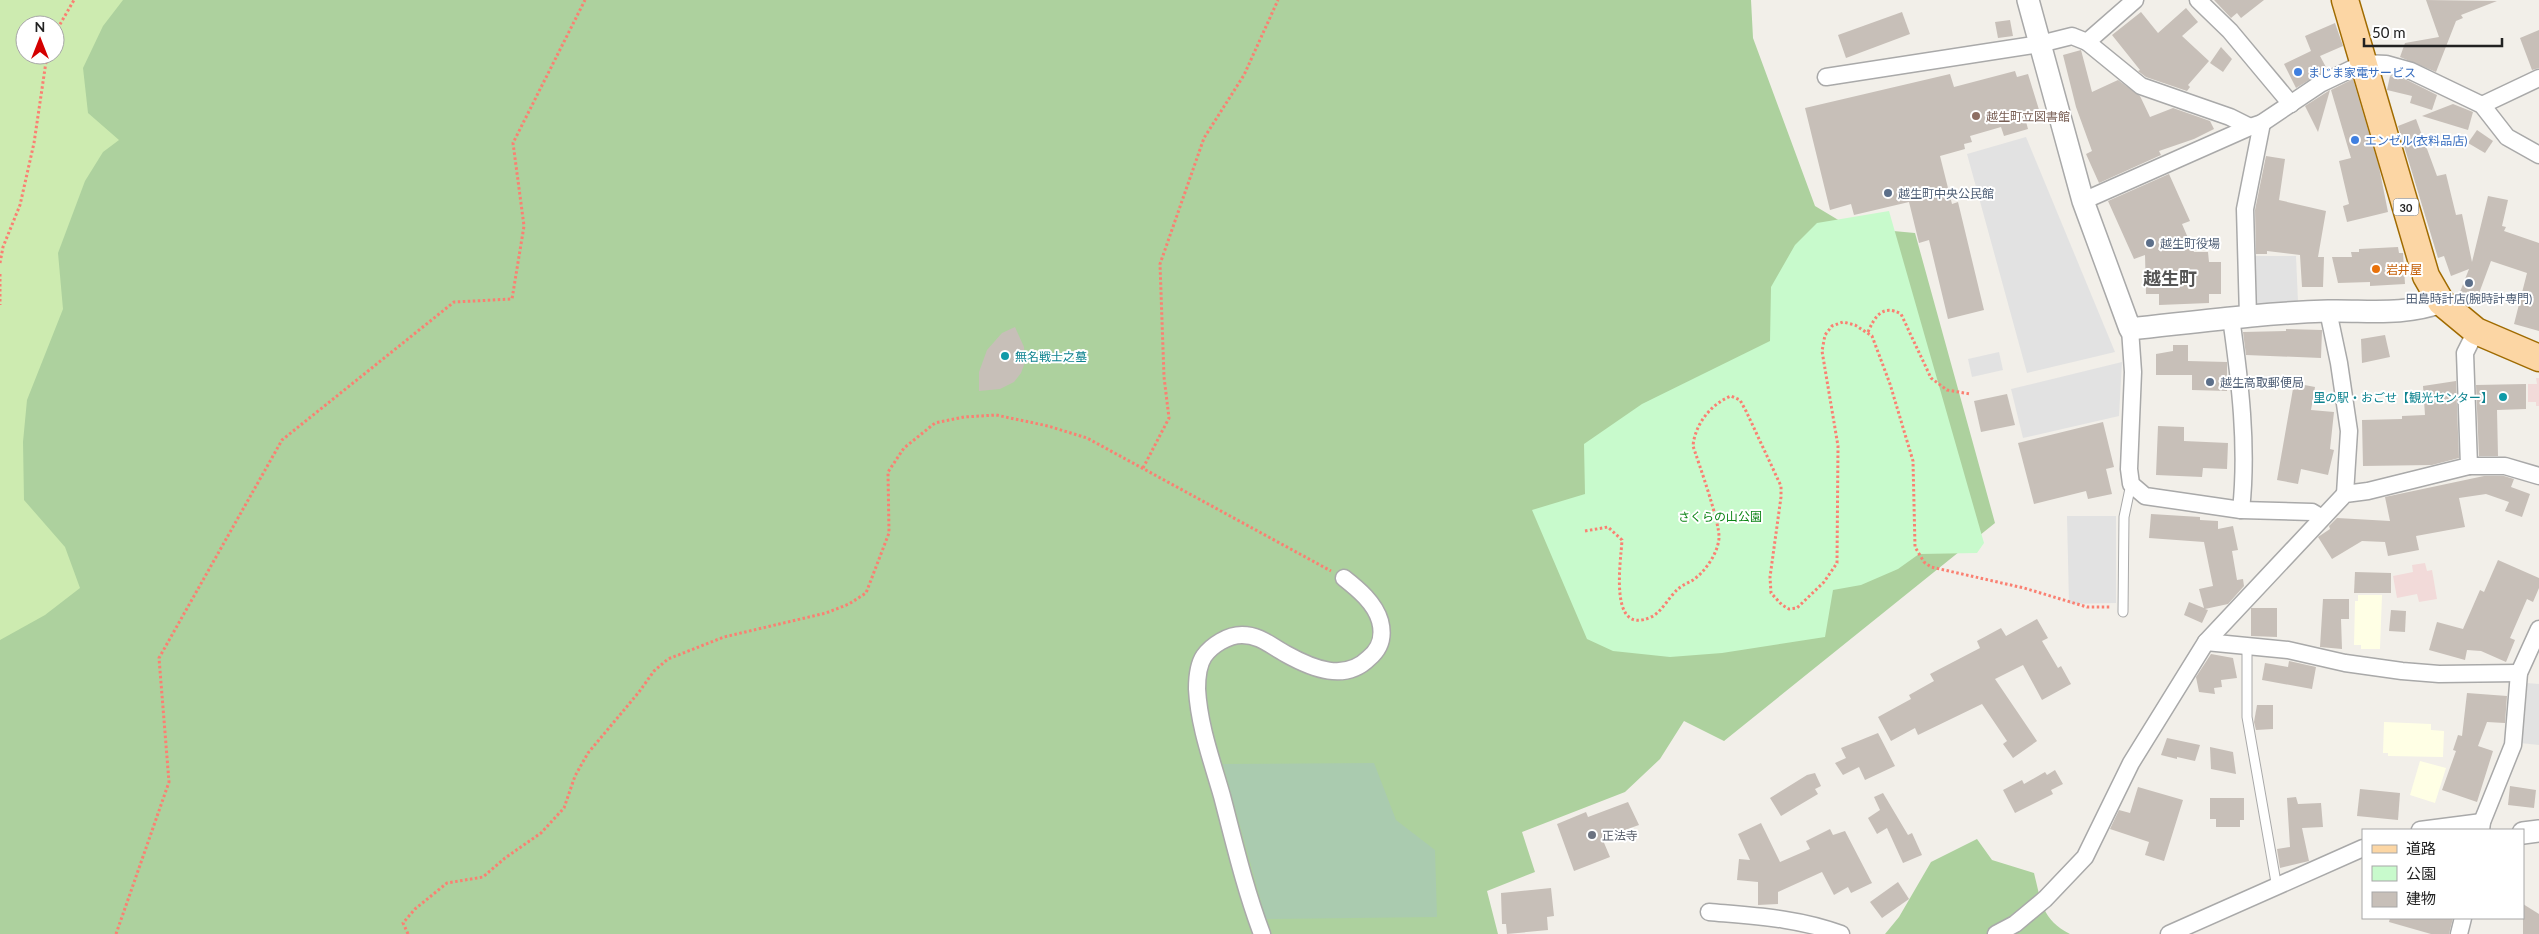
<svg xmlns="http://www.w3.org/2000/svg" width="2539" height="934" viewBox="0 0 2539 934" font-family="Lato,'Noto Sans JP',sans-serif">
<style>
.commercial{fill:#f2dad9}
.education{fill:#ffffe5}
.grass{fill:#cdebb0;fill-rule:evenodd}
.forest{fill:#add19e}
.cemetery{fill:#aacbaf}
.park{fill:#c8facc}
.parking{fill:#e2e2e2}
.building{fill:#c7bfb8}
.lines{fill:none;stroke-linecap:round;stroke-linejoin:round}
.service-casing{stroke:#a9a9a9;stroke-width:11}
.minor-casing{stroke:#a9a9a9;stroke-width:19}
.tertiary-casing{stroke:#a9a9a9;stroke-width:24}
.primary-casing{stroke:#a06b00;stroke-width:29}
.path{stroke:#fa8072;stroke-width:3;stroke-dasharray:2.5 2.5;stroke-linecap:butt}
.service{stroke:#fff;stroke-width:9}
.minor{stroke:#fff;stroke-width:16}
.tertiary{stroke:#fff;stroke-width:21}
.primary{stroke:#fcd6a4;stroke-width:26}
.shop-dot{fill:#3f7fe0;stroke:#fff;stroke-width:2}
.education-dot{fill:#8d6e63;stroke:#fff;stroke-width:2}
.service-dot{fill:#5c6f8a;stroke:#fff;stroke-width:2}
.food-dot{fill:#e8710a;stroke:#fff;stroke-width:2}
.culture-dot{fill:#0f9aa8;stroke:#fff;stroke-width:2}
.worship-dot{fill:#6b7280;stroke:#fff;stroke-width:2}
.labels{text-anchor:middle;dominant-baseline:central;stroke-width:4;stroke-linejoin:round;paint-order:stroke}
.shield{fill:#fff;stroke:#646464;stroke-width:1}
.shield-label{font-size:11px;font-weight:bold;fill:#222}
.shop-label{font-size:12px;fill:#366cbe;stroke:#fff;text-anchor:start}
.education-label{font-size:12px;fill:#785e54;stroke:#fff;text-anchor:start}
.service-label{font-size:12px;fill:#4e5e75;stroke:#fff;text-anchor:start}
.food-label{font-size:12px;fill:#c56008;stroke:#fff;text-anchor:start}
.culture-label{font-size:12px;fill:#0d838f;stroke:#fff;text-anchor:start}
.park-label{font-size:12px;fill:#0c8416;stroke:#fff}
.worship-label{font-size:12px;fill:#5b616d;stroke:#fff;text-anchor:start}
.district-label{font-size:18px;font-weight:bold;fill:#555;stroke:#fff}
</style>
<rect width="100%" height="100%" fill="#f2efe9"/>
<g class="commercial">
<path d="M2536 378H2539V406H2536V402H2528V384H2537Z"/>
<path d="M2425 563 2427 571 2432 570 2437 599 2419 602 2417 594 2397 598 2393 576 2413 572 2412 565Z"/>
</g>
<g class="education">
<path d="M2358 595H2382L2380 649H2361V645H2354L2355 601H2358Z"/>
<path d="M2384 722 2431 724V730L2444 731 2443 757 2388 756V753H2383Z"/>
<path d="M2420 761 2446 768 2435 803 2410 795Z"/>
</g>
<path class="grass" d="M0 0H511L0 934ZM25 25H55V55H25Z"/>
<g class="forest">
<path d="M123 0H1751L1753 38 1815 206 1850 227 1915 233 1995 523 1724 741 1684 721 1660 759 1625 792 1522 832 1535 872 1487 891 1498 934H0V640L45 615 80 588 65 547 24 500 23 442 27 400 63 309 58 253 85 181 103 152 119 140 88 113 83 68 103 26Z"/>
<path d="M1977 839 1992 860 2034 873C2041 901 2042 920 2070 934H1885L1899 917 1931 862Z"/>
</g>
<path class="cemetery" d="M1374 763 1396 820 1435 850 1437 917 1266 919 1223 764Z"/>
<path class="park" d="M1889 211 1984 543 1977 553 1919 554 1898 569 1861 585 1833 590 1825 637 1722 653 1670 657 1613 651 1587 639 1532 510 1585 494 1584 444 1642 404 1770 341 1771 287 1795 245 1817 223Z"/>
<g class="parking">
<path d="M2026 137 2115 352 2027 373 1967 154Z"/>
<path d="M2251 256H2296L2298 302 2251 304Z"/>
<path d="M1999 352 2003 370 1972 377 1968 359Z"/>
<path d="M2122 362 2119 416 2023 438 2011 389Z"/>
<path d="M2067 516H2116V603L2069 604Z"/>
<path d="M2526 683 2539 684V745L2520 743Z"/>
</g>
<g class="building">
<path d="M2214 0H2264L2241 18 2237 13 2231 18Z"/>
<path d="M2426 0 2497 1 2461 15 2463 18 2456 21 2436 72 2400 57 2405 43 2439 37Z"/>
<path d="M2186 8 2198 22 2182 36 2209 61 2188 85 2190 87 2187 91 2146 77 2138 71 2140 70 2112 35 2141 12 2158 33Z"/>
<path d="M1902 12 1910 34 1846 58 1838 35Z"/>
<path d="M2010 20 2013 36 1998 38 1995 22Z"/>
<path d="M2335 23 2343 46 2320 56 2327 69 2296 88 2284 64 2311 51 2305 36Z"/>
<path d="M2539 30V68L2532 70 2520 38Z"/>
<path d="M2221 47 2232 59 2223 72 2210 63Z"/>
<path d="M2081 50 2092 92 2118 80 2140 96 2150 117 2173 108 2210 121 2214 129 2194 139 2159 151 2161 155 2099 183 2086 154 2092 151 2076 107 2063 55Z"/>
<path d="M2015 71 2017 77 2028 74 2040 113 2025 118 2028 129 2004 136 2001 127 1970 136 1972 142 1964 144 1965 149 1940 156 1952 204 1958 202 1984 310 1948 319 1929 240 1919 243 1909 202 1854 215 1851 204 1830 210 1805 108 1950 74 1954 87Z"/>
<path d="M2390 76 2407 80 2437 95 2432 110 2410 103 2412 96 2387 90Z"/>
<path d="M2353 79 2379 167 2388 212 2347 222 2343 206 2349 204 2339 161 2351 158 2331 90Z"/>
<path d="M2330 90 2318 132 2305 106Z"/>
<path d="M2453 104 2473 112 2468 130 2422 116Z"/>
<path d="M2416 119 2437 176 2446 174 2456 215 2462 214 2472 262 2488 196 2508 200 2502 226 2506 227 2504 231 2539 243V331L2514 324 2527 273 2491 261 2475 304 2458 297 2469 269 2451 276 2444 256 2438 258 2398 126Z"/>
<path d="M2477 130 2493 141 2485 153 2468 143Z"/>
<path d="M2266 156 2285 159 2279 200 2326 211 2318 257H2324L2323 287H2302L2300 255 2267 251V254H2256L2255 210Z"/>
<path d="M2169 174 2190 221 2182 224 2194 252H2208L2209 262H2221V294H2209V303L2159 305V294H2146L2145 255 2134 259 2108 201Z"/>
<path d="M2398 247 2399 253H2403L2405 284 2370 286V282L2338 283 2332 257H2352L2351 252H2359V249Z"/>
<path d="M1015 327 1024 347 1025 362 1021 373 1014 382 1000 389 979 391V372L987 350 1002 333Z"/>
<path d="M2286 329 2322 330 2321 358 2246 355 2243 332 2286 331Z"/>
<path d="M2385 335 2390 357 2362 363 2361 339Z"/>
<path d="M2173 345H2188V361L2227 362V391L2192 390V375H2156V354L2173 351Z"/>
<path d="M2456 381 2459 458 2432 465 2363 466 2362 420 2402 419V416L2425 415 2423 386Z"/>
<path d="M2294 383 2315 387 2311 410 2334 412 2330 449 2334 450 2328 475 2301 469 2298 484 2277 480Z"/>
<path d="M2526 384V409L2497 410 2498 456H2479L2476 385Z"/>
<path d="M2007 394 2015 425 1981 432 1974 401Z"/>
<path d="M2103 422 2114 467 2106 469 2112 494 2088 499 2086 491 2034 504 2018 443Z"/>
<path d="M2158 426 2184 427V441L2228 443 2227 469 2203 468 2202 477 2156 475Z"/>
<path d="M2484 476H2504L2514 479 2511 487 2530 494 2522 517 2505 511 2509 502 2486 494 2459 498 2465 527 2416 536 2419 550 2388 556 2385 542 2362 541 2332 559 2318 537 2330 529 2329 526 2337 518 2390 521 2385 497Z"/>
<path d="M2151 514 2200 517V520L2218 521V529L2233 526 2238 550 2232 551 2237 580 2243 579 2244 586 2228 604 2205 609 2208 610 2202 623 2184 615 2189 602 2204 608 2199 589 2213 586 2204 542 2149 538Z"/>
<path d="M2498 560 2539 578V588L2533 602 2527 599 2510 638 2515 640 2506 662 2481 651 2467 650 2465 660 2429 650 2437 622 2463 629 2480 590 2484 592Z"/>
<path d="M2355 572 2391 573V593H2354Z"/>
<path d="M2323 599H2349V619H2341L2342 649 2320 647Z"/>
<path d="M2251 608H2277V637L2251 636Z"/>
<path d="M2391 610 2406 611 2405 632 2389 631Z"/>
<path d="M2037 619 2048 638 2042 641 2058 668 2061 666 2071 684 2042 700 2023 665 1995 679 2037 741 2013 758 2003 744 2007 741 1982 704 1918 735 1915 728 1891 741 1878 717 1911 699 1909 695 1934 681 1930 674 1980 648 1977 641 2001 628 2006 636Z"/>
<path d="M2211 654 2233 658 2237 678 2221 680 2222 687 2214 688 2215 694 2199 692 2196 677Z"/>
<path d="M2289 661 2316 667 2312 689 2262 680 2265 663 2288 667Z"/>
<path d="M2467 693 2507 696 2505 723 2487 722 2478 746 2493 751 2477 802 2442 790 2456 751 2453 750 2458 735 2462 736Z"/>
<path d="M2257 705H2273V729L2256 730 2254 722Z"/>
<path d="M1878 733 1895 766 1865 780 1859 767 1843 775 1835 763 1846 758 1841 748Z"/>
<path d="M2167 738 2200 745 2195 761 2177 757V759L2161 755Z"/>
<path d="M2210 747 2233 752 2236 774 2211 769Z"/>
<path d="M2055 770 2063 784 2051 790 2053 794 2015 813 2003 790 2022 780 2024 784 2045 772 2047 775Z"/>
<path d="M1815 773 1821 786 1815 789 1818 794 1781 816 1770 798 1807 775Z"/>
<path d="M2510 786 2536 790 2534 808 2508 805Z"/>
<path d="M2138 787 2183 800 2164 861 2145 855 2149 842 2110 829 2119 810 2130 813Z"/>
<path d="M2360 789 2400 793 2398 820 2357 816Z"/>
<path d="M1883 793 1908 835 1912 833 1922 855 1903 863 1887 828 1877 834 1868 818 1880 810 1874 797Z"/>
<path d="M2296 797 2298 804 2321 803 2323 827 2302 828 2309 861 2280 868 2277 849 2290 847 2287 798Z"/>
<path d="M2210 798H2244V820H2240V827H2216V819H2210Z"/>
<path d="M1628 802 1639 825 1602 838 1610 857 1574 871 1557 824 1586 812 1588 817Z"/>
<path d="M1761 823 1780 862 1810 849 1806 841 1830 829 1833 835 1845 831 1872 883 1851 893 1848 887 1834 895 1822 872 1778 892V904L1758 905V882L1737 880 1739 859 1750 860 1738 834Z"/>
<path d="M1898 882 1909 899 1882 918 1870 902Z"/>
<path d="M1551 888 1554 916 1547 917 1548 930 1507 934 1506 924H1502L1501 893Z"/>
<path d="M2523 904 2539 914V934H2523Z"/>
<path d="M2390 918H2453L2449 934H2431L2389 922Z"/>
</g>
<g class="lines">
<defs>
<g id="service">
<path d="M2123 612 2124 517 2131 484"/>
<path d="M2247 646V717L2277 888"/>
</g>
<g id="minor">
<path d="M2198 0 2230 31 2291 104"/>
<path d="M2087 42 2135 0"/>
<path d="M1826 77 2040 44 2072 36 2087 42 2141 86 2230 117 2250 127"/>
<path d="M2482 105 2539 78"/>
<path d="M2083 201 2250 127 2262 123 2320 84 2364 63 2386 64 2411 71 2482 105 2507 137 2539 155"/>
<path d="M2328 311 2339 363 2349 431 2345 494"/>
<path d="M2248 316 2245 209 2262 123"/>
<path d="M2231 318C2240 381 2248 447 2241 510"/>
<path d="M2130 329 2133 372 2129 469 2131 484 2145 496 2241 510 2312 512 2322 518"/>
<path d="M2469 466H2505L2539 476"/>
<path d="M2206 642 2288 650 2345 663 2402 671 2439 674 2519 673"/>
<path d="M2420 830 2482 822"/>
<path d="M2481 830 2482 822 2513 745 2519 673 2539 629"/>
<path d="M1709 912C1755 916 1798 918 1841 934"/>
<path d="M1262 934C1245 889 1234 842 1222 796 1212 761 1199 726 1197 689 1197 679 1198 665 1204 656 1212 645 1228 635 1242 635 1260 635 1271 646 1286 654 1313 669 1345 682 1369 658 1381 648 1384 636 1380 621 1375 603 1358 589 1344 578"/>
<path d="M1996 934 2015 924 2045 899 2085 857 2131 763 2206 642 2345 494 2368 491 2469 466 2465 353 2476 331"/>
<path d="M2169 934 2363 848"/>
<path d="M2459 934 2463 918"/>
</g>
<g id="tertiary">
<path d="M2028 0 2083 201 2130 329C2196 322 2261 313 2328 311 2366 310 2404 316 2441 302"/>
<path d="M2523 833 2539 831"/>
</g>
<path id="primary" d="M2345 0 2426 276 2441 302 2476 331 2539 358"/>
</defs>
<use href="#service" class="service-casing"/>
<use href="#minor" class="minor-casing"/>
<use href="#tertiary" class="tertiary-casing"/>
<use href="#primary" class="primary-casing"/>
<g class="path">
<path d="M55 33 74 0"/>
<path d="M0 263 3 247 20 205 34 143 47 55"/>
<path d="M0 274V305"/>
<path d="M1868 332C1875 316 1883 304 1901 314L1931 378 1947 390 1970 394"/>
<path d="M1143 468 1169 418 1164 377 1160 264 1204 138 1244 75 1278 0"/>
<path d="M1585 531 1608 527 1622 540C1621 561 1608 637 1651 617 1661 613 1669 597 1677 590 1682 585 1688 583 1693 580 1705 572 1718 553 1719 538 1720 523 1699 464 1693 446 1695 424 1711 404 1731 396L1740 400 1746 411 1781 486V497L1770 577 1771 593 1782 605 1789 609 1797 608 1824 582 1837 563 1838 446 1822 351 1825 335 1832 326 1843 322 1855 325 1872 336 1890 384 1913 461 1915 547 1924 562 1931 567 2024 588 2087 607H2110"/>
<path d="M116 934 169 782 159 658 282 440 454 302 512 299 524 226 513 143 585 0"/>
<path d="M408 934 403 923 415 909 447 883 483 877 505 858 541 833 564 808 575 776 588 753 639 692 654 671 668 659 724 637 826 613 849 604 866 593 889 533 888 472 904 448 935 423 964 417 996 415 1048 426 1087 438 1331 571"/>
</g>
<use href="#service" class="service"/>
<use href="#minor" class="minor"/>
<use href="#tertiary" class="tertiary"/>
<use href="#primary" class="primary"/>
</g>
<g class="shop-dot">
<circle cx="2298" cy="72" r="5"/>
<circle cx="2355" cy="140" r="5"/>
</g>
<circle class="education-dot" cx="1976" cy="116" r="5"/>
<g class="service-dot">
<circle cx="1888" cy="193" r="5"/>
<circle cx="2150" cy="243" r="5"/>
<circle cx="2469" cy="283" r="5"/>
<circle cx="2210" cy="382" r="5"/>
</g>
<circle class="food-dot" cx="2376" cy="269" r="5"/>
<g class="culture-dot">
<circle cx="1005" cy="356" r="5"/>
<circle cx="2503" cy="397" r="5"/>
</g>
<circle class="worship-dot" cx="1592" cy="835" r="5"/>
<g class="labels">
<rect class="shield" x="2393.5" y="198.5" width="25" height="17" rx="4"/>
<g class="shield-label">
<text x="2406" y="207">30</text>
</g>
<g class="shop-label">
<text x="2308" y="72">まじま家電サービス</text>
<text x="2365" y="140">エンゼル(衣料品店)</text>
</g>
<g class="education-label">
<text x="1986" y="116">越生町立図書館</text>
</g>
<g class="service-label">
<text x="1898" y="193">越生町中央公民館</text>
<text x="2160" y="243">越生町役場</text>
<text x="2469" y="298" text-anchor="middle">田島時計店(腕時計専門)</text>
<text x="2220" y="382">越生高取郵便局</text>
</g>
<g class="food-label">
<text x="2386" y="269">岩井屋</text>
</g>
<g class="culture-label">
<text x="1015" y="356">無名戦士之墓</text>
<text x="2493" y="397" text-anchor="end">里の駅・おごせ【観光センター】</text>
</g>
<g class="park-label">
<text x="1720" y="516">さくらの山公園</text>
</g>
<g class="worship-label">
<text x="1602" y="835">正法寺</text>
</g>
<g class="district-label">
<text x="2170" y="278">越生町</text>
</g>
</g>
<rect x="2362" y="829" width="162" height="90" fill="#ffffff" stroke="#a7a7a7"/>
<rect x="2372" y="845" width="25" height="8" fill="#fcd6a4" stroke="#a7a7a7"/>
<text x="2406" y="854" font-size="15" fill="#222222">道路</text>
<rect x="2372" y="866" width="25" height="15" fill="#c8facc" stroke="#a7a7a7"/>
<text x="2406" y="879" font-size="15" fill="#222222">公園</text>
<rect x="2372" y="892" width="25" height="15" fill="#c7bfb8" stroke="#a7a7a7"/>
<text x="2406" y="904" font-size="15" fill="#222222">建物</text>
<g transform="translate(40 40)"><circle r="24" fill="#ffffff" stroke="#a7a7a7"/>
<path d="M0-4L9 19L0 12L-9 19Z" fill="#d40000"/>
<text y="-8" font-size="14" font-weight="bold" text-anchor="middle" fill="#222222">N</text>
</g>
<path d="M2364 38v8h138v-8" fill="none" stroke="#222222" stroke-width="2.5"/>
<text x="2372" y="38" font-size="15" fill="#222222" stroke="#ffffff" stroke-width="4" paint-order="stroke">50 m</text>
</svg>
